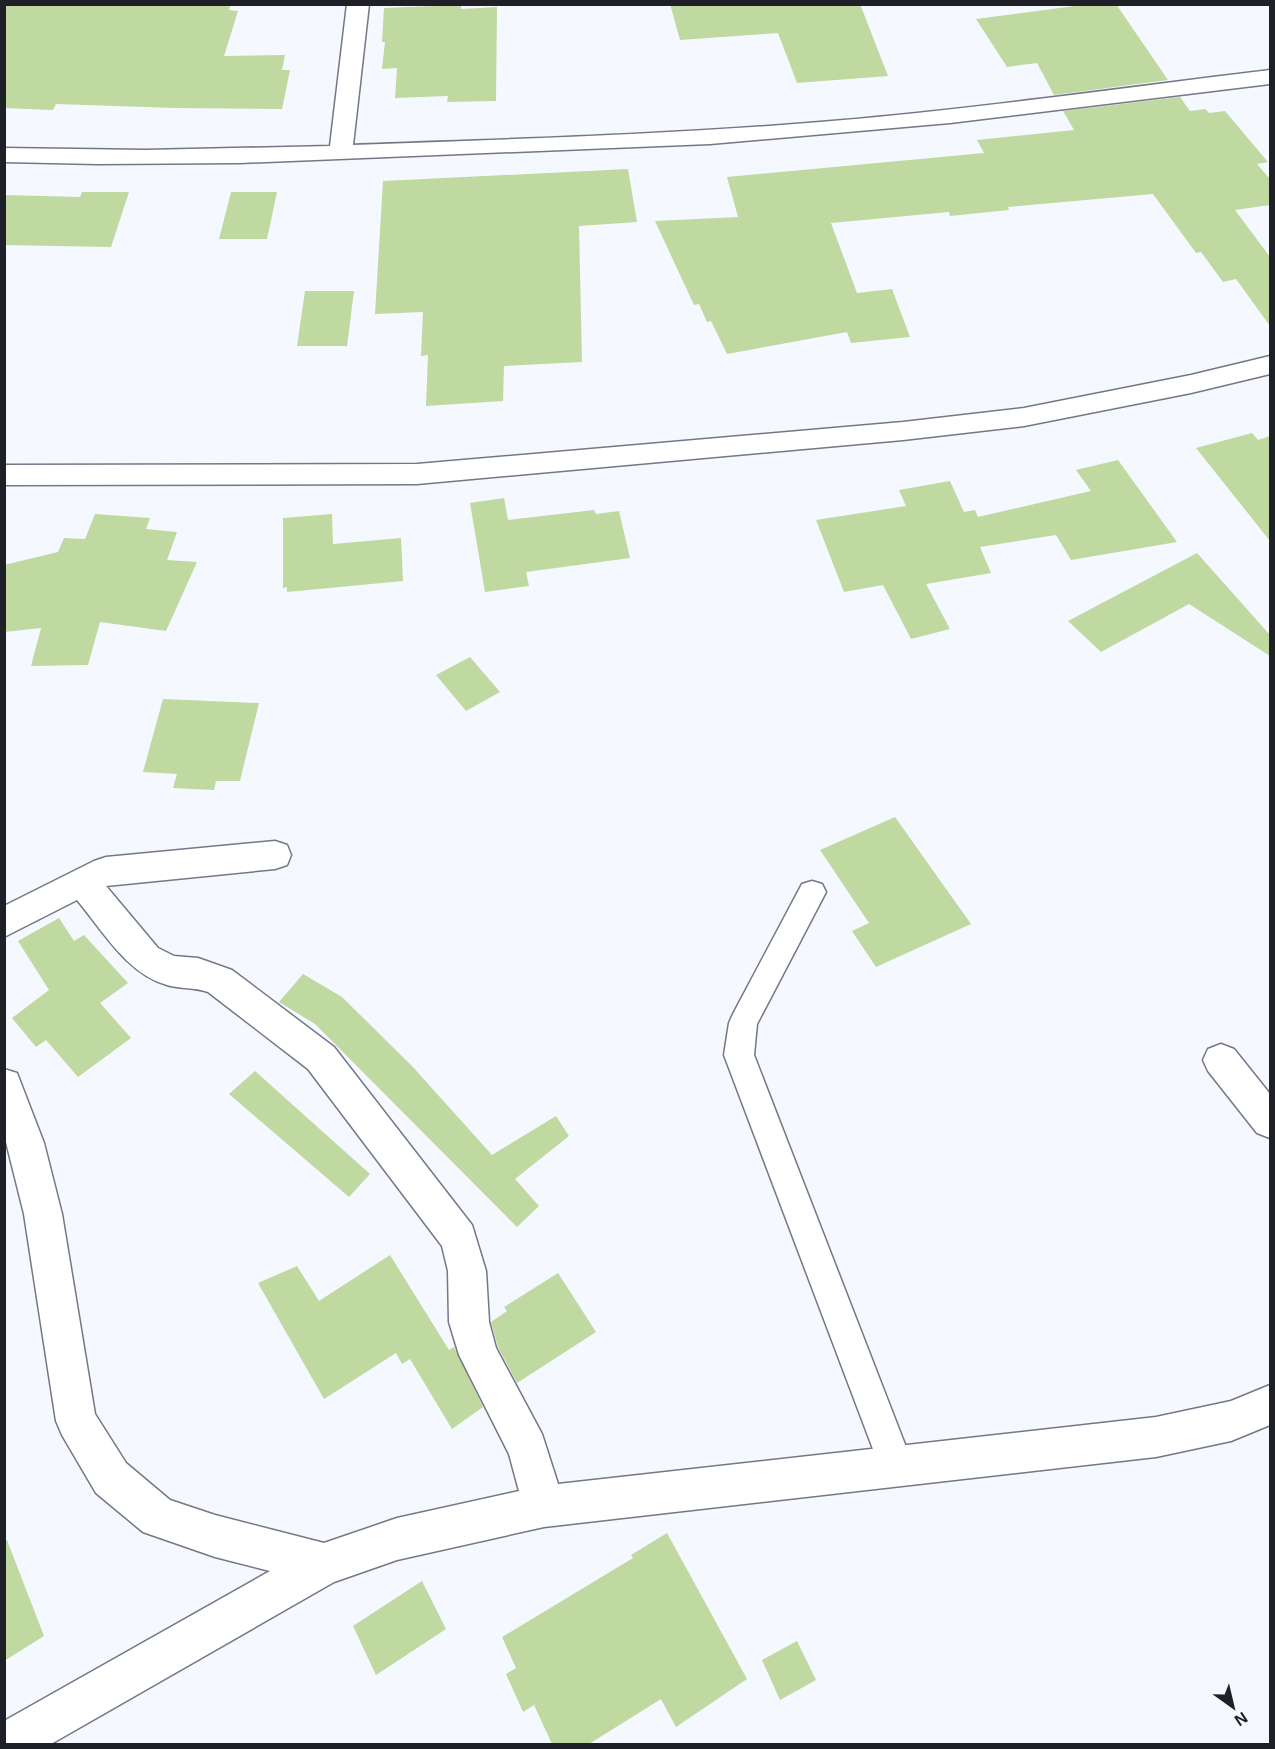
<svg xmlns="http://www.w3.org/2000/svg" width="1275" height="1749" viewBox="0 0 1275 1749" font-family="Helvetica,sans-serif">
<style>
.building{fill:#bfd9a0}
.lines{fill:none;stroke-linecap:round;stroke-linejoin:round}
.service-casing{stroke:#747786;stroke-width:3}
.minor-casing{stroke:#747786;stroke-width:3}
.service{fill:#fff;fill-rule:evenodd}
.minor{fill:#fff;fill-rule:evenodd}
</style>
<rect width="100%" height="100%" fill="#f6f8ff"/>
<g class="building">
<path d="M4 4H231L229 10 238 11 224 56 285 55 282 70H290L282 109 175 108 56 104 53 110 4 108Z"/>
<path d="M670 4H860L888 76 797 83 778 33 680 40Z"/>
<path d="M1090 4H1116L1168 80 1054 95 1037 63 1007 67 976 19Z"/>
<path d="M461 5V9L497 7 496 101 447 102 448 96 395 98 397 68 382 69 385 42H382L384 8Z"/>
<path d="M1180 97 1190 111 1205 109 1209 113 1225 111 1268 162 1257 164 1270 179V205L1235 210 1270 257V326L1236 279 1223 282 1201 252 1196 253 1153 194 1008 207 1009 210 950 216 949 212 831 223 857 293 892 289 910 337 851 343 847 332 727 354 711 321 707 322 699 304 694 305 655 221 738 217 727 177 984 153 977 140 1074 130 1063 111Z"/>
<path d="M628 169 637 222 579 226 582 362 504 366 503 401 426 406 428 355 421 356 423 312 375 314 383 181Z"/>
<path d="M82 192H129L111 247 4 245V195L80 197Z"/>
<path d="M231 192H277L267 239H219Z"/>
<path d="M305 291H354L347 346H297Z"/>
<path d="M1252 433 1258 440 1270 436V541L1196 448Z"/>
<path d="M1118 460 1177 542 1071 560 1056 535 980 547 991 573 926 584 950 629 911 639 883 585 844 592 816 520 906 506 899 490 950 481 964 512 975 510 978 517 1091 491 1076 470Z"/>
<path d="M504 498 508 520 594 510 596 514 619 511 630 558 526 572 529 586 485 592 470 503Z"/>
<path d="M95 514 150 518 146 529 177 532 167 560 197 562 166 631 100 622 88 665 31 666 41 628 4 632V565L58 552 64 538 85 539Z"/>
<path d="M332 514 333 544 401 538 403 581 287 592V587L283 588V518Z"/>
<path d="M1197 553 1270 635V656L1189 604 1101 652 1068 621Z"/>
<path d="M470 657 500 692 466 711 436 675Z"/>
<path d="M163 699 259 703 240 781H216L214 790 173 788 177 774 143 772Z"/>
<path d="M895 817 971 924 876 967 852 931 869 923 820 850Z"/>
<path d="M59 918 74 941 84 935 128 983 100 1003 131 1038 78 1077 46 1040 36 1047 12 1018 49 990 18 941Z"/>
<path d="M303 974 342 997 412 1066 492 1155 556 1116 569 1136 515 1179 539 1206 517 1227 315 1024 279 1002Z"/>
<path d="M255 1071 370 1174 349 1197 229 1094Z"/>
<path d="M390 1255 449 1350 454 1347 483 1407 452 1429 410 1359 402 1364 396 1353 324 1399 258 1283 297 1266 319 1301Z"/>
<path d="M558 1273 596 1332 517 1383 498 1347 491 1322 507 1311 504 1307Z"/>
<path d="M667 1533 747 1679 676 1727 661 1699 589 1744H552L534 1705 523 1712 506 1674 516 1668 502 1637 633 1558 631 1555Z"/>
<path d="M7 1540 44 1636 4 1661V1541Z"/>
<path d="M422 1581 446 1629 376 1675 353 1626Z"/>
<path d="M797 1641 816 1680 780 1700 762 1660Z"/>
</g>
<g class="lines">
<defs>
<path id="service" d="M812 881 822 884 826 892 757 1024 754 1055 913 1465 908 1477 896 1482 884 1477 879 1465 724 1055 729 1023 733 1014 802 884Z"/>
<g id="minor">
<path d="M347 4H369L353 145C509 139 665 135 820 122 970 110 1120 88 1270 70V84L950 123 710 144 240 163 98 164 4 162V148L146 150 330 146Z"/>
<path d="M1270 356V374L1191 393 1024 426 903 440 417 484 4 485V465L417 464 903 422 1024 408 1191 375Z"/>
<path d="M275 841 287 845 291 855 287 865 275 869 106 886 158 948 174 956 198 958 232 970 334 1047 472 1225 486 1271 489 1322 496 1348 542 1434 558 1484 1156 1417 1231 1401 1270 1385V1425L1231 1441 1156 1457 544 1527 397 1560 334 1582 51 1744H4V1721L270 1571 215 1557 143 1532 96 1493 62 1435 56 1421 24 1214 4 1134V1069L17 1073 44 1143 62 1214 95 1414 126 1463 170 1500 215 1515 324 1543 397 1518 519 1491 509 1454 459 1355 449 1322 448 1271 442 1246 308 1069 208 992C194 987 180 989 167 985 127 974 103 931 77 900L4 937V906L94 861 106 857Z"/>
<path d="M1221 1044 1234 1049 1270 1094V1138L1257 1133 1208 1071 1203 1060 1208 1049Z"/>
</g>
</defs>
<use href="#service" class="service-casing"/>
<use href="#minor" class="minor-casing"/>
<use href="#service" class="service"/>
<use href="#minor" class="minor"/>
</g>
<rect width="1275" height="1749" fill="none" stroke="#1f2027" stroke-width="12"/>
<g transform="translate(1233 1707) rotate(146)" stroke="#f6f8ff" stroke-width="4.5" paint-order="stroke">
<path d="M0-4.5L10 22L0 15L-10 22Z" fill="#1f2027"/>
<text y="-9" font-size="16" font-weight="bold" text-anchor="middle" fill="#1f2027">N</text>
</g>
</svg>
